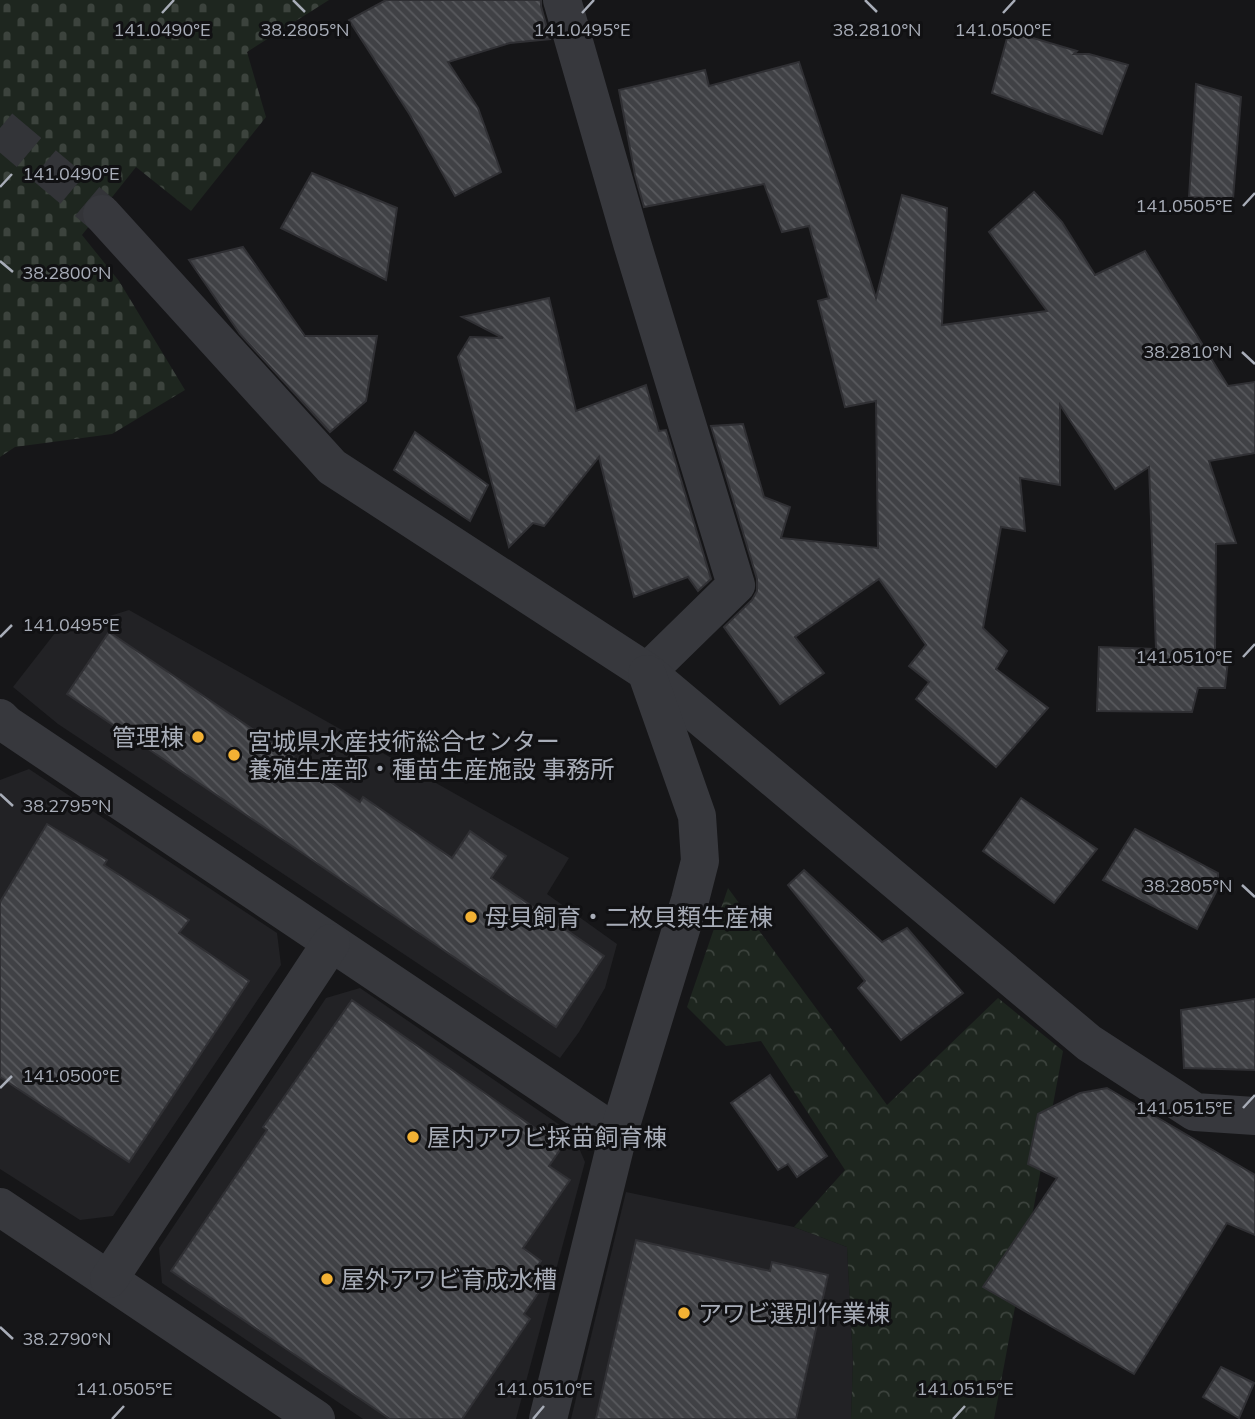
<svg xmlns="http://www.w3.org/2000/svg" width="1255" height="1419" viewBox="0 0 1255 1419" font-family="Mulish,'Noto Sans JP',sans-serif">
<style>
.built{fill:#222225}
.forest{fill:url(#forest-crowns)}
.cemetery{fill:url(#cemetery-stones)}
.building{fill:url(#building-back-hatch);stroke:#303034;stroke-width:2}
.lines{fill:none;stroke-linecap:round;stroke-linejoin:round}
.minor-tunnel{stroke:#333438;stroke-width:38;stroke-dasharray:38 19;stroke-linecap:butt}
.minor{stroke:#37383d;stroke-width:38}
.ticks{fill:none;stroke:#a8adb8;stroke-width:2.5}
.poi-dot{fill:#f2b134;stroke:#111113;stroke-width:2.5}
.labels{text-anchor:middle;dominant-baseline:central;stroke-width:6;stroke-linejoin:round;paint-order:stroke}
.poi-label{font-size:24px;fill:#a8adb8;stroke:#111113;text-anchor:start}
.ticks-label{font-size:18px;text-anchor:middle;fill:#a8adb8;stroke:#111113;stroke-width:6;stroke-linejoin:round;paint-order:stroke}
</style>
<defs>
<pattern id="forest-crowns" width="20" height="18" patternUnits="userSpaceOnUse" patternTransform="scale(1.75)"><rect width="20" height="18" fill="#1e261f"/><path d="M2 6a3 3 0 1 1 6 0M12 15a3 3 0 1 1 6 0" fill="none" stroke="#3c433d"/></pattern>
<pattern id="cemetery-stones" width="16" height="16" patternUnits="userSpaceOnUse" patternTransform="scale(1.75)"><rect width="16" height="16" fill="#1e261f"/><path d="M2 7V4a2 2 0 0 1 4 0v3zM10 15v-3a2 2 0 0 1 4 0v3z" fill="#3c433d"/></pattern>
<pattern id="building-back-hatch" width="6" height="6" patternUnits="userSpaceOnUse" patternTransform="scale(1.75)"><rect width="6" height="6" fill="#404145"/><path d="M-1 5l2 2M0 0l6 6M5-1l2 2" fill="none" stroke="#595a5e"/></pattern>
</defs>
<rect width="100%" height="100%" fill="#161618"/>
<g class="built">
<path d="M129 610 569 858 547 894 617 944 605 988 579 1032 560 1058 58 724 13 687 55 633Z"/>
<path d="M29 769 277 933 281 965 113 1216 80 1220 0 1169V780Z"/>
<path d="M360 988 573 1134 585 1162 516 1419H363L162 1283 159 1248 326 998Z"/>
<path d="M626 1192 794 1227 847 1247 853 1360 851 1419H571Z"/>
</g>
<path class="forest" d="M728 888 887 1105 998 998 1063 1051 994 1419H851L853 1360 847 1247 794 1227 845 1170 761 1041 726 1046 687 1007Z"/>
<path class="cemetery" d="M0 0H329L247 52 266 117 191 211 136 167 82 235 119 281 185 390 112 434 15 447 0 457Z"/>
<g class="building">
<path d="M386 0H541V6L550 39 510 43 448 62 478 108 501 172 455 196 410 115 349 20Z"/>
<path d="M1009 31 1077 51 1074 54H1089L1128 65 1102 134 992 93Z"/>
<path d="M799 62 876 298 902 195 947 208 942 325 1047 311 989 232 1034 192 1062 222 1095 275 1145 251 1228 386 1255 382V453L1209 461 1236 543 1216 544 1215 651H1229L1225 688H1198L1192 712 1097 711 1099 647 1156 649 1149 467 1115 489 1060 405V485L1020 478 1025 531 1001 527 983 628 1007 651 996 669 1048 708 996 767 916 699 929 682 909 666 926 645 879 579 795 637 824 673 780 704 724 627 752 600 757 591V579L711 426 743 424 764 497 790 507 781 538 878 548 876 401 845 407 818 301 829 298 809 226 782 232 764 184 644 207 635 175 619 90 705 70 709 86Z"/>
<path d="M1196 84 1241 97 1233 199 1189 197Z"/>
<path d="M312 173 397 208 386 280 281 228Z"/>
<path d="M243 247 305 336H377L366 401 330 432 240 334 189 260Z"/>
<path d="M549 298 576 411 646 385 659 431 666 430 711 579 698 591 688 577 634 597 599 457 544 526 533 523 509 547 458 357 470 337 503 338 462 317Z"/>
<path d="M415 432 488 485 470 521 394 470Z"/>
<path d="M109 632 360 802 363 797 452 858 470 831 506 856 491 878 604 956 556 1027 289 844 67 694Z"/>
<path d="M1021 798 1097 849 1054 903 983 851Z"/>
<path d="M47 824 107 860 104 865 189 920 179 933 249 981 129 1162 0 1077V902Z"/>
<path d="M1135 829 1218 873V888L1197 929 1103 880Z"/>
<path d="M804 870 882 942 907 928 963 993 901 1040 858 988 865 981 788 885Z"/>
<path d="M1255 999V1070L1184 1068 1181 1010Z"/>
<path d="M352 1000 562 1147 549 1166 570 1180 523 1248 541 1261 536 1268 545 1274 541 1280 545 1283 524 1314 530 1319 462 1419H390L171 1271 267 1130 263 1127Z"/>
<path d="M770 1075 827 1156 797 1177 788 1164 778 1170 731 1103Z"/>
<path d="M1107 1088 1255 1175V1235L1227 1223 1134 1374 983 1287 1057 1178 1028 1164 1038 1114 1080 1093Z"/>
<path d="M636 1240 770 1271 772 1262 828 1275 796 1419H596Z"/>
<path d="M1221 1367 1254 1383 1239 1418 1203 1397Z"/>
</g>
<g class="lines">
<path class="minor-tunnel" d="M0 128 102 214"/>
<g class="minor">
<path d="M562 0 632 243 736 585 647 672"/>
<path d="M102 214 332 467 647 672 1089 1043 1195 1112 1255 1116"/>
<path d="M0 718 6 724 618 1135"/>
<path d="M0 1207 316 1419"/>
<path d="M109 1279 331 943"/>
<path d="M548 1419 618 1135 690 900 700 861 697 816 647 674"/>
</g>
</g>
<path class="ticks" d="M293 0 305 12M865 0 877 12M162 13 174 0M582 13 594 0M1003 13 1015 0M0 187 12 174M1243 206 1255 193M0 261 13 272M1242 352 1255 364M0 637 12 625M1243 657 1255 644M0 794 13 806M1242 885 1255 897M0 1088 12 1076M1243 1108 1255 1095M0 1327 13 1339M112 1419 124 1406M533 1419 544 1406M953 1419 965 1406"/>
<g class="poi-dot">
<circle cx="198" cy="737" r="7"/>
<circle cx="234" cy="755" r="7"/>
<circle cx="471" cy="917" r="7"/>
<circle cx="413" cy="1137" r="7"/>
<circle cx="327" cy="1279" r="7"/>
<circle cx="684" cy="1313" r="7"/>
</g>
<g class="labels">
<g class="poi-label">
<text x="184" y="737" text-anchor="end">管理棟</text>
<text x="248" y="741">宮城県水産技術総合センター<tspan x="248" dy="28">養殖生産部・種苗生産施設 事務所</tspan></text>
<text x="485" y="917">母貝飼育・二枚貝類生産棟</text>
<text x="427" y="1137">屋内アワビ採苗飼育棟</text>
<text x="341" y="1279">屋外アワビ育成水槽</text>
<text x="698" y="1313">アワビ選別作業棟</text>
</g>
</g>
<g class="ticks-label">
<text x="305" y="36">38.2805°N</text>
<text x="877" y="36">38.2810°N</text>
<text x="162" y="36">141.0490°E</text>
<text x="1003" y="36">141.0500°E</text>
<text x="582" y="36">141.0495°E</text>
<text x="71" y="180">141.0490°E</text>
<text x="1184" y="212">141.0505°E</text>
<text x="67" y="279">38.2800°N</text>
<text x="1188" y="358">38.2810°N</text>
<text x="71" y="631">141.0495°E</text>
<text x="1184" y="663">141.0510°E</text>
<text x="67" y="812">38.2795°N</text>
<text x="1188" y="892">38.2805°N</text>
<text x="71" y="1082">141.0500°E</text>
<text x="1184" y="1114">141.0515°E</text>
<text x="67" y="1345">38.2790°N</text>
<text x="124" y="1395">141.0505°E</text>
<text x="544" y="1395">141.0510°E</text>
<text x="965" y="1395">141.0515°E</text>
</g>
</svg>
